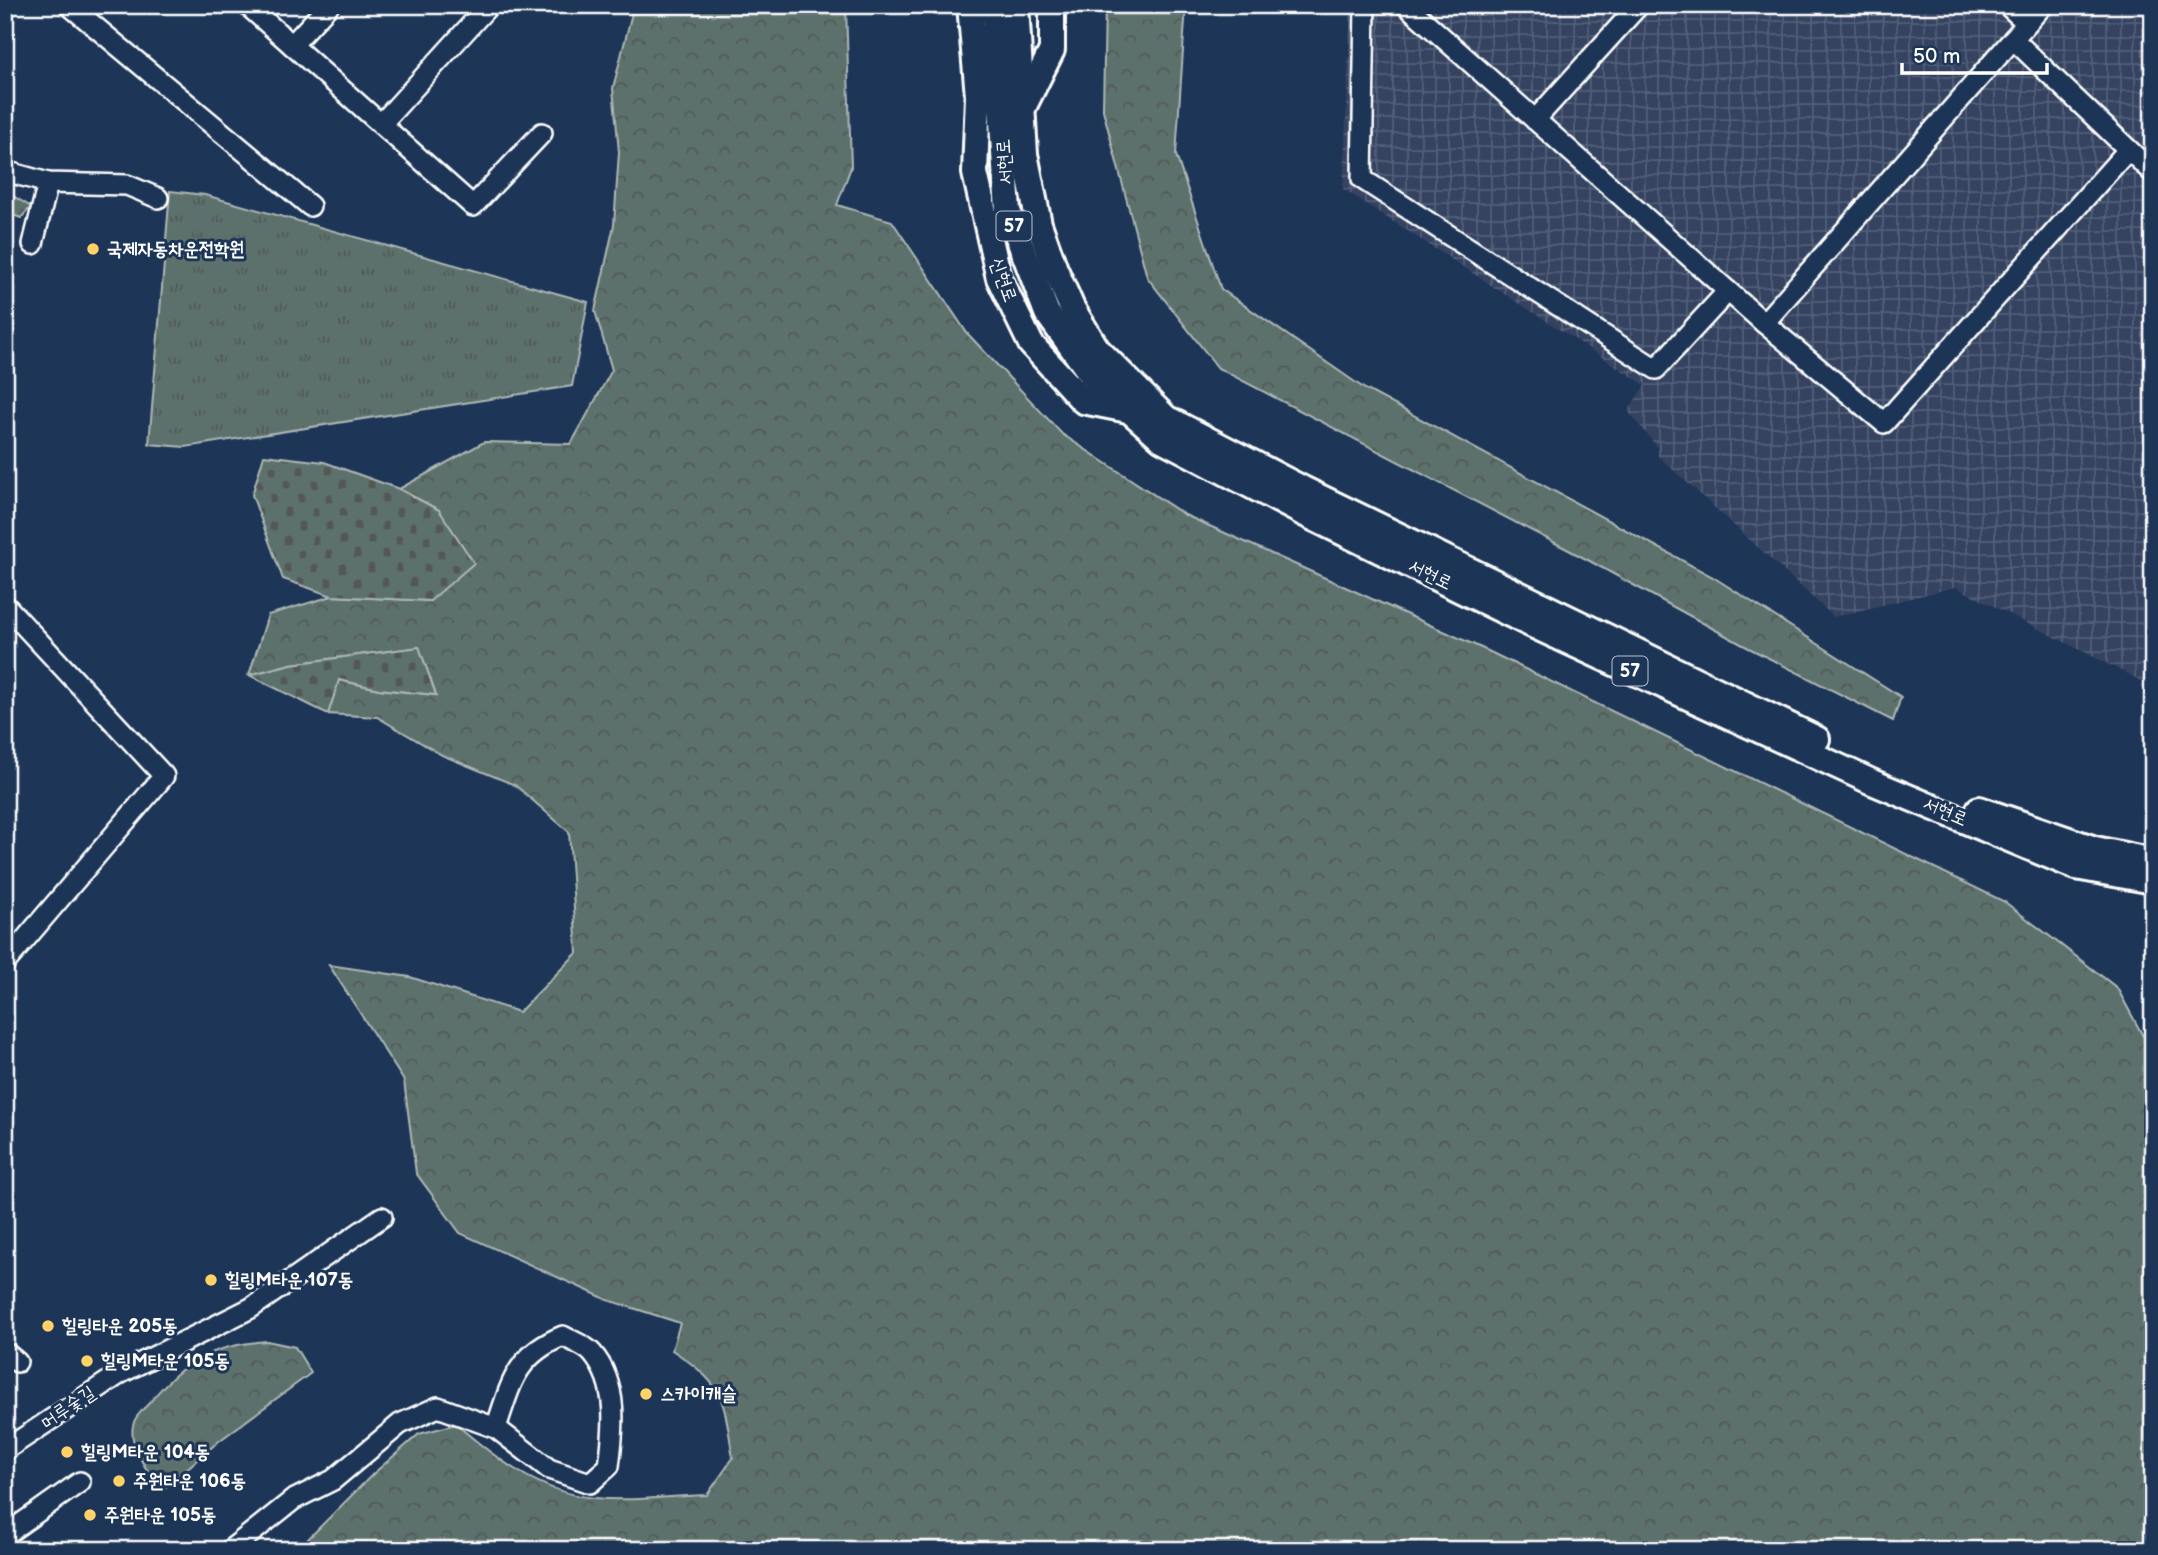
<svg xmlns="http://www.w3.org/2000/svg" width="2158" height="1555" viewBox="0 0 2158 1555" font-family="'Balsamiq Sans','Poor Story',sans-serif">
<style>
.industrial{fill:url(#industrial-grid)}
.grass{fill:url(#grass-tufts);stroke:#aeb8b6;stroke-width:2}
.forest{fill:url(#forest-crowns);stroke:#aeb8b6;stroke-width:2}
.cemetery{fill:url(#cemetery-stones);stroke:#aeb8b6;stroke-width:2}
.lines{fill:none;stroke-linecap:round;stroke-linejoin:round}
.minor-casing{stroke:#fff;stroke-width:24}
.major-casing{stroke:#fff;stroke-width:30}
.minor{stroke:#1d3557;stroke-width:19}
.major{stroke:#1d3557;stroke-width:24}
.poi-dot{fill:#ffd166;stroke:#1d3557;stroke-width:2.5}
.labels{text-anchor:middle;dominant-baseline:central;stroke-width:6;stroke-linejoin:round;paint-order:stroke}
.shield{fill:#1d3557;stroke:#bbc2cd;stroke-width:2}
.shield-label{font-size:18px;font-weight:bold;fill:#fff}
.street-label{font-size:19px;fill:#fff;stroke:#1d3557}
.poi-label{font-size:19px;font-weight:bold;fill:#fff;stroke:#1d3557;text-anchor:start}
</style>
<defs>
<pattern id="industrial-grid" width="8" height="8" patternUnits="userSpaceOnUse" patternTransform="scale(1.75)"><rect width="8" height="8" fill="#344361"/><path d="M0 4h8M4 0v8" fill="none" stroke="#525f79"/></pattern>
<pattern id="grass-tufts" width="24" height="20" patternUnits="userSpaceOnUse" patternTransform="scale(1.75)"><rect width="24" height="20" fill="#5d716c"/><path d="M3 7l-1-3M5 7V3M7 7l1-3M15 17l-1-3M17 17v-4M19 17l1-3" fill="none" stroke="#525957"/></pattern>
<pattern id="forest-crowns" width="20" height="18" patternUnits="userSpaceOnUse" patternTransform="scale(1.75)"><rect width="20" height="18" fill="#5d716c"/><path d="M2 6a3 3 0 1 1 6 0M12 15a3 3 0 1 1 6 0" fill="none" stroke="#525957"/></pattern>
<pattern id="cemetery-stones" width="16" height="16" patternUnits="userSpaceOnUse" patternTransform="scale(1.75)"><rect width="16" height="16" fill="#5d716c"/><path d="M2 7V4a2 2 0 0 1 4 0v3zM10 15v-3a2 2 0 0 1 4 0v3z" fill="#525957"/></pattern>
</defs>
<rect width="100%" height="100%" fill="#1d3557"/>
<filter id="ink" filterUnits="userSpaceOnUse"><feTurbulence type="fractalNoise" baseFrequency=".0143" numOctaves="2"/><feDisplacementMap in="SourceGraphic" scale="14" xChannelSelector="R" yChannelSelector="G"/><feConvolveMatrix kernelMatrix="1 2 1 2 8 2 1 2 1" color-interpolation-filters="sRGB"/></filter>
<g filter="url(#ink)">
<path class="industrial" d="M1351 5H2153V687L1956 587 1834 617 1658 456V448L1628 411 1645 385 1343 189Z"/>
<path class="grass" d="M170 191 205 195 588 302 572 386 185 447 149 444Z"/>
<g class="forest">
<path d="M634 5H846L851 167 837 205 892 221 967 333 1062 434 1185 515 1488 651 2005 902 2117 988 2143 1036 2153 1035V1550H297L373 1474 419 1434 456 1424C496 1459 540 1493 595 1498 631 1502 671 1496 707 1495L733 1458C723 1398 726 1386 672 1350L680 1323 608 1300 460 1233 416 1173 404 1081 329 965 410 977 519 1012 577 953 569 832 515 785 442 755 377 717 328 714 339 680 379 689 436 695 419 647 291 664 249 675 268 615 332 596 430 601 439 510 399 489 484 442 571 444 612 370 595 311 614 225 619 152 613 88Z"/>
<path d="M1105 5H1186L1176 155 1221 289 1365 389 1713 577 1901 697 1893 721 1743 645 1586 559 1218 368 1147 277 1103 110Z"/>
<path d="M5 191 31 207 21 218 5 212Z"/>
<path d="M267 1341 295 1347 311 1373 219 1441 162 1490C149 1474 126 1444 134 1422 136 1415 146 1407 151 1401 183 1360 215 1345 267 1341Z"/>
</g>
<g class="cemetery">
<path d="M264 455 324 462 399 489 439 510 474 563 430 601 332 596 283 579 252 495Z"/>
<path d="M419 647 436 695 379 689 339 680 328 714 249 675 291 664Z"/>
</g>
<g class="lines">
<defs>
<g id="minor">
<path d="M69 5 310 206"/>
<path d="M247 5 473 206 542 133"/>
<path d="M1365 5 1362 179 1656 369 1728 291"/>
<path d="M1406 5 1764 323 2043 5"/>
<path d="M2007 5 2027 23"/>
<path d="M2013 39 2153 173"/>
<path d="M292 45 329 5"/>
<path d="M1535 120 1639 5"/>
<path d="M382 123 489 5"/>
<path d="M5 171 48 183 127 185 158 198"/>
<path d="M33 244 48 183"/>
<path d="M1764 323 1884 423 2128 150"/>
<path d="M5 605 164 776 5 963"/>
<path d="M5 1352 17 1362"/>
<path d="M5 1450 121 1373 251 1308 382 1217"/>
<path d="M5 1535 80 1482"/>
<path d="M230 1550 293 1500 333 1480 400 1424 438 1407 496 1428 549 1469 590 1483 609 1466C614 1429 619 1384 592 1353 586 1346 572 1341 563 1336 516 1355 511 1383 496 1428"/>
</g>
<g id="major">
<path d="M970 5 978 96 975 173 999 278 1031 344 1083 401 1128 410"/>
<path d="M994 5 1008 211 1047 313 1096 381 1162 439 1305 514 1528 623 1872 782 2076 867 2153 881"/>
<path d="M1016 5 1025 154 1039 224 1055 269 1072 308 1097 349 1166 418 1303 489 1817 739"/>
<path d="M1024 106 1052 50V5"/>
<path d="M1979 809 2095 849 2153 861"/>
</g>
</defs>
<use href="#minor" class="minor-casing"/>
<use href="#major" class="major-casing"/>
<use href="#minor" class="minor"/>
<use href="#major" class="major"/>
</g>
</g>
<g class="poi-dot">
<circle cx="93" cy="249" r="7"/>
<circle cx="211" cy="1280" r="7"/>
<circle cx="48" cy="1326" r="7"/>
<circle cx="87" cy="1361" r="7"/>
<circle cx="646" cy="1394" r="7"/>
<circle cx="67" cy="1452" r="7"/>
<circle cx="119" cy="1481" r="7"/>
<circle cx="90" cy="1515" r="7"/>
</g>
<g class="labels">
<g class="shield">
<rect x="996.5" y="211.5" width="35" height="29" rx="5"/>
<rect x="1612.5" y="656.5" width="35" height="29" rx="5"/>
</g>
<g class="shield-label">
<text x="1014" y="226">57</text>
<text x="1630" y="671">57</text>
</g>
<g class="street-label">
<text transform="translate(1005 162) rotate(-94)">서현로</text>
<text transform="translate(1003 280) rotate(70)">신현로</text>
<text transform="translate(1430 575) rotate(26)">서현로</text>
<text transform="translate(1945 812) rotate(23)">서현로</text>
<text transform="translate(68 1408) rotate(-34)">머루숯길</text>
</g>
<g class="poi-label">
<text x="107" y="249">국제자동차운전학원</text>
<text x="225" y="1280">힐링M타운 107동</text>
<text x="62" y="1326">힐링타운 205동</text>
<text x="101" y="1361">힐링M타운 105동</text>
<text x="660" y="1394">스카이캐슬</text>
<text x="81" y="1452">힐링M타운 104동</text>
<text x="133" y="1481">주원타운 106동</text>
<text x="104" y="1515">주원타운 105동</text>
</g>
</g>
<rect width="2158" height="1555" fill="none" stroke="#1d3557" stroke-width="28"/>
<rect x="14" y="14" width="2130" height="1527" fill="none" stroke="#fff" stroke-width="2.5" filter="url(#ink)"/>
<path d="M1902 63v10h145v-10" fill="none" stroke="#ffffff" stroke-width="3.5"/>
<text x="1913" y="63" font-size="21" fill="#ffffff" stroke="#1d3557" stroke-width="5" paint-order="stroke">50 m</text>
</svg>
